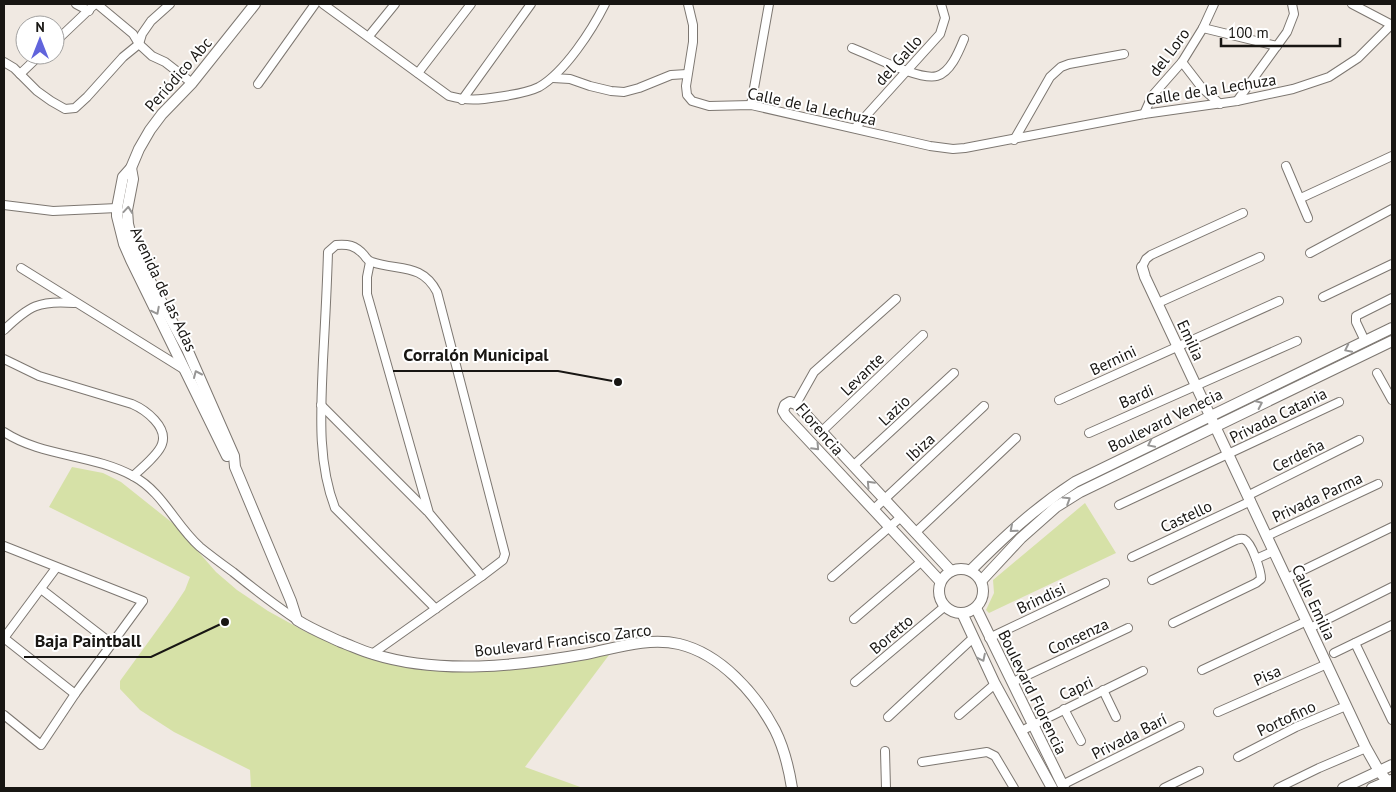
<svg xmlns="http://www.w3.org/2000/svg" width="1396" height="792" viewBox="0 0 1396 792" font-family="'PT Sans',sans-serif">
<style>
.green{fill:#d6e1a7}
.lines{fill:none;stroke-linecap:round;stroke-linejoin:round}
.minor-casing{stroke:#7d7771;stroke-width:10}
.tertiary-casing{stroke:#7d7771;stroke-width:12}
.minor{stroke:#fff;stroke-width:8}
.tertiary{stroke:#fff;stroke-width:10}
.oneway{stroke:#979695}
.labels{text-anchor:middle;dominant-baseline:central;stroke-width:4;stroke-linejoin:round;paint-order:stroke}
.street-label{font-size:16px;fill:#181613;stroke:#fff}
.leader{fill:none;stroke:#181613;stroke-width:2}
.callout-dot{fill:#181613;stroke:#fff;stroke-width:2}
.callout-label{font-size:18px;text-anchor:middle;font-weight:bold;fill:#181613;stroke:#fff;stroke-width:4;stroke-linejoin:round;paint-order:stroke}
</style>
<rect width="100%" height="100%" fill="#f0e9e2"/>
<g class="green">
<path d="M72 467 103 473 121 482 175 525 216 572 237 590 268 611 306 632 334 644 410 668 436 671H480L609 655 525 767 583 788H251L250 770 174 732 140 710 120 689V681L173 608 185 590 190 577 49 507Z"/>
<path d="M1085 503 1116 553 989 613 986 610 994 593 993 580Z"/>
</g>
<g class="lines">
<defs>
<g id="minor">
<path d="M76 4 89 11"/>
<path d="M97 4 133 34 139 44 152 56 165 62 192 83"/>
<path d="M323 4 449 96C466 101 480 100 498 97 511 95 527 93 539 87 565 72 592 30 605 4"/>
<path d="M688 4 693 25V42L686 86 687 95 692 101 709 106 751 105 930 146 953 149 965 148 1144 114 1237 101 1293 89 1329 77 1358 58 1392 24"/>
<path d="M1352 4 1392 25"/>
<path d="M1203 28 1277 46"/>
<path d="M369 36 395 4"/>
<path d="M55 42 95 4"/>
<path d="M852 48C871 55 919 81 937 76 951 72 959 51 964 39"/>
<path d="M4 62 14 68 37 91 51 101 65 109 75 108 87 97 123 57 139 44 142 34 151 21 170 4"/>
<path d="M1182 62 1202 88 1220 104"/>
<path d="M418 73 471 4"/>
<path d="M20 74 40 55"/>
<path d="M553 78 570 79 590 86 611 91 624 92 639 88 671 75 687 74"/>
<path d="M258 84 315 4"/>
<path d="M462 100 531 4"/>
<path d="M1237 101 1287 32 1294 14 1292 4"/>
<path d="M751 105 769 4"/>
<path d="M1144 114 1152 96 1182 62 1203 28 1214 4"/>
<path d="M855 128 940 34 945 18 941 4"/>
<path d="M1014 140 1050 77 1061 67 1069 64 1124 54"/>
<path d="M1286 166 1308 218"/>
<path d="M1301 198 1392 156"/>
<path d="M4 205 53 211 117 208"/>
<path d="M1310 253 1392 209"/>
<path d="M370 262 367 277V294L429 513 482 576"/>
<path d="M1142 267 1146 259 1151 255 1243 213"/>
<path d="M21 268 185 370"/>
<path d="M1323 297 1392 264"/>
<path d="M1158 303 1260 257"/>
<path d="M4 330C29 306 39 300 74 303"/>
<path d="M1365 341 1356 322V316L1392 298"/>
<path d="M4 359 39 376 132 404C146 410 168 427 162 444 159 454 141 469 133 476"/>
<path d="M1377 373 1392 400"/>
<path d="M1059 400 1279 301"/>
<path d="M796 404 814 372 896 299"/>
<path d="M321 405 427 511"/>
<path d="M4 432C42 457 93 454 133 476 163 492 175 525 200 547 211 556 222 564 233 572 254 589 275 605 297 620"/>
<path d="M821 432 923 335"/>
<path d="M1089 433 1297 341"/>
<path d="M853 466 954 373"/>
<path d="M1249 495 1359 440"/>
<path d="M1119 505 1339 402"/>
<path d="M874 509 984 406"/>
<path d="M915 533 1016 438"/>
<path d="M1267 536 1378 484"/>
<path d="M4 546 143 601 75 694 41 745 4 715"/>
<path d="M1132 557 1251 501"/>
<path d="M1256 559 1274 551"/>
<path d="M832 577 901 517"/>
<path d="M1287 578 1392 527"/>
<path d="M1152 580 1236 540C1239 539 1241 538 1244 539 1252 543 1261 571 1261 579L1256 583 1173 623"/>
<path d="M41 589 112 644"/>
<path d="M854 619 922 561"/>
<path d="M1310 628 1392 587"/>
<path d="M4 638 75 694"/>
<path d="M4 638 56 568"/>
<path d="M989 638 1105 583"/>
<path d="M1355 643 1392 720"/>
<path d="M1334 653 1392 625"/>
<path d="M372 654 482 576 503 560 505 554 437 292C422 263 399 271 372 262 368 261 366 258 364 255 355 245 348 244 336 245L328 252C327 288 325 324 323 360 321 409 317 461 335 508L436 609"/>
<path d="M1202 670 1307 621"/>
<path d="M855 682 944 607"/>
<path d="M1013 682 1128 628"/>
<path d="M1103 690 1116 717"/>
<path d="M1064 709 1081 741"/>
<path d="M1218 712 1327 664"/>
<path d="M959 715 995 684"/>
<path d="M888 717 973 638"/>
<path d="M1021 731 1143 671"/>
<path d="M885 751 886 788"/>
<path d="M1238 757 1296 727 1346 706"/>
<path d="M922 762 987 752 995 756 1014 788"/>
<path d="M1062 785 1180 726"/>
<path d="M1164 788 1199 771"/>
<path d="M1278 788 1319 768 1366 748"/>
</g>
<g id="tertiary">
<path d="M131 168 133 179 127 210 128 224 136 255 187 349 234 456 235 467 291 601 297 620C311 629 326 635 341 642 352 646 362 651 373 654 440 675 518 666 586 654 616 648 648 637 679 644 721 654 756 694 775 730 784 748 789 769 792 788"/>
<path d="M1142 267 1145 277 1366 748 1379 771 1392 787"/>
<path d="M227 456 131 260 124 244 117 216V208L123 177 131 168 139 149 150 130 162 114 192 83 255 4"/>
<circle cx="961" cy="591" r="22"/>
<path d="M971 570C1005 536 1035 508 1075 482L1392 328"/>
<path d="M940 581 786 416 783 411 785 405 790 402 796 404 951 571"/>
<path d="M981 581 1021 538 1056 507 1080 492 1392 341"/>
<path d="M976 608 1064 788"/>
<path d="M962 613 995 684 1052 788"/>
<path d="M1343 788 1392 765"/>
<path d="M1372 788 1391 780"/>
</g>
</defs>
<use href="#minor" class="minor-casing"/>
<use href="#tertiary" class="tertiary-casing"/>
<use href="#minor" class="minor"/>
<use href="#tertiary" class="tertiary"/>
</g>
<defs><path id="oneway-chevron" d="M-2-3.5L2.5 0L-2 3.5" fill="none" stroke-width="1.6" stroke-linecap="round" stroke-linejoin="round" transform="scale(1.25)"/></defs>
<g class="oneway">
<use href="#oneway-chevron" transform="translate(128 210) rotate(-85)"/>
<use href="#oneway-chevron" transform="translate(156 311) rotate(63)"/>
<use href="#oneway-chevron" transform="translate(1348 349) rotate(154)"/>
<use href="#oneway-chevron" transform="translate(197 374) rotate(-114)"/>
<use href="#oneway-chevron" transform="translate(1259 404) rotate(-25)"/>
<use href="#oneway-chevron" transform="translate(1151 444) rotate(154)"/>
<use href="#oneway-chevron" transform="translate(816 447) rotate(47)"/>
<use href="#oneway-chevron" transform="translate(870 484) rotate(-133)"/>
<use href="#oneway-chevron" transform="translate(1067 500) rotate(-32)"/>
<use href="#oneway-chevron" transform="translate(1013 529) rotate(139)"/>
<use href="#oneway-chevron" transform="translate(982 658) rotate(64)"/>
</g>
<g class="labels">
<g class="street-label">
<text transform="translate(1169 52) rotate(-53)">del Loro</text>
<text transform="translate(898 60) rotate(-48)">del Gallo</text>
<text transform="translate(178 74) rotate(-49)">Periódico Abc</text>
<text transform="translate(1211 89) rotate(-9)">Calle de la Lechuza</text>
<text transform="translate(812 106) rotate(12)">Calle de la Lechuza</text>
<text transform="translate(164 289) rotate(65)">Avenida de las Adas</text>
<text transform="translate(1191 340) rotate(65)">Emilia</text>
<text transform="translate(1113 360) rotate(-25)">Bernini</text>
<text transform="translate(862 374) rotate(-44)">Levante</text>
<text transform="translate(1136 396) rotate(-24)">Bardi</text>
<text transform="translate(894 410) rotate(-43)">Lazio</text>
<text transform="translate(1278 415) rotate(-26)">Privada Catania</text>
<text transform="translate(1165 420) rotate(-26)">Boulevard Venecia</text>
<text transform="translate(820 429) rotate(49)">Florencia</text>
<text transform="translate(920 447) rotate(-43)">Ibiza</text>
<text transform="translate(1298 455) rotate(-26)">Cerdeña</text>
<text transform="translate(1317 497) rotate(-25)">Privada Parma</text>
<text transform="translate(1186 516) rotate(-25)">Castello</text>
<text transform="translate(1041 598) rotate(-25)">Brindisi</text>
<text transform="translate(1314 602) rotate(65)">Calle Emilia</text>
<text transform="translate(891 634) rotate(-40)">Boretto</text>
<text transform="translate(1078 636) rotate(-25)">Consenza</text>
<text transform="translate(563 640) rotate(-7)">Boulevard Francisco Zarco</text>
<text transform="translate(1267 675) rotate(-24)">Pisa</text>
<text transform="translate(1076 688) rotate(-25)">Capri</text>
<text transform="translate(1033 692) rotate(64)">Boulevard Florencia</text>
<text transform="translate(1286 718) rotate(-25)">Portofino</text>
<text transform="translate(1129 736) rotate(-27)">Privada Barí</text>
</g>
</g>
<path class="leader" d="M618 382L558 371H393M225 622L151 657H24"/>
<g class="callout-dot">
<circle cx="618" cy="382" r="5"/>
<circle cx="225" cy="622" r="5"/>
</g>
<g class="callout-label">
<text x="476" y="361">Corralón Municipal</text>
<text x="88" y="647">Baja Paintball</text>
</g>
<rect width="1396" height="792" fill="none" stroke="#181613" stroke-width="10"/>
<g transform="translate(40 40)"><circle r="24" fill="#ffffff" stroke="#a3a2a1"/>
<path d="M0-4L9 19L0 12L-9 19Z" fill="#6164dc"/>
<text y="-8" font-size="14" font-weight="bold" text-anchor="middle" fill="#181613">N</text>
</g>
<path d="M1221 38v8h119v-8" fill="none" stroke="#181613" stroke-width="2.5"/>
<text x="1228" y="38" font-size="15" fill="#181613" stroke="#ffffff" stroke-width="4" paint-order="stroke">100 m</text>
</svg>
